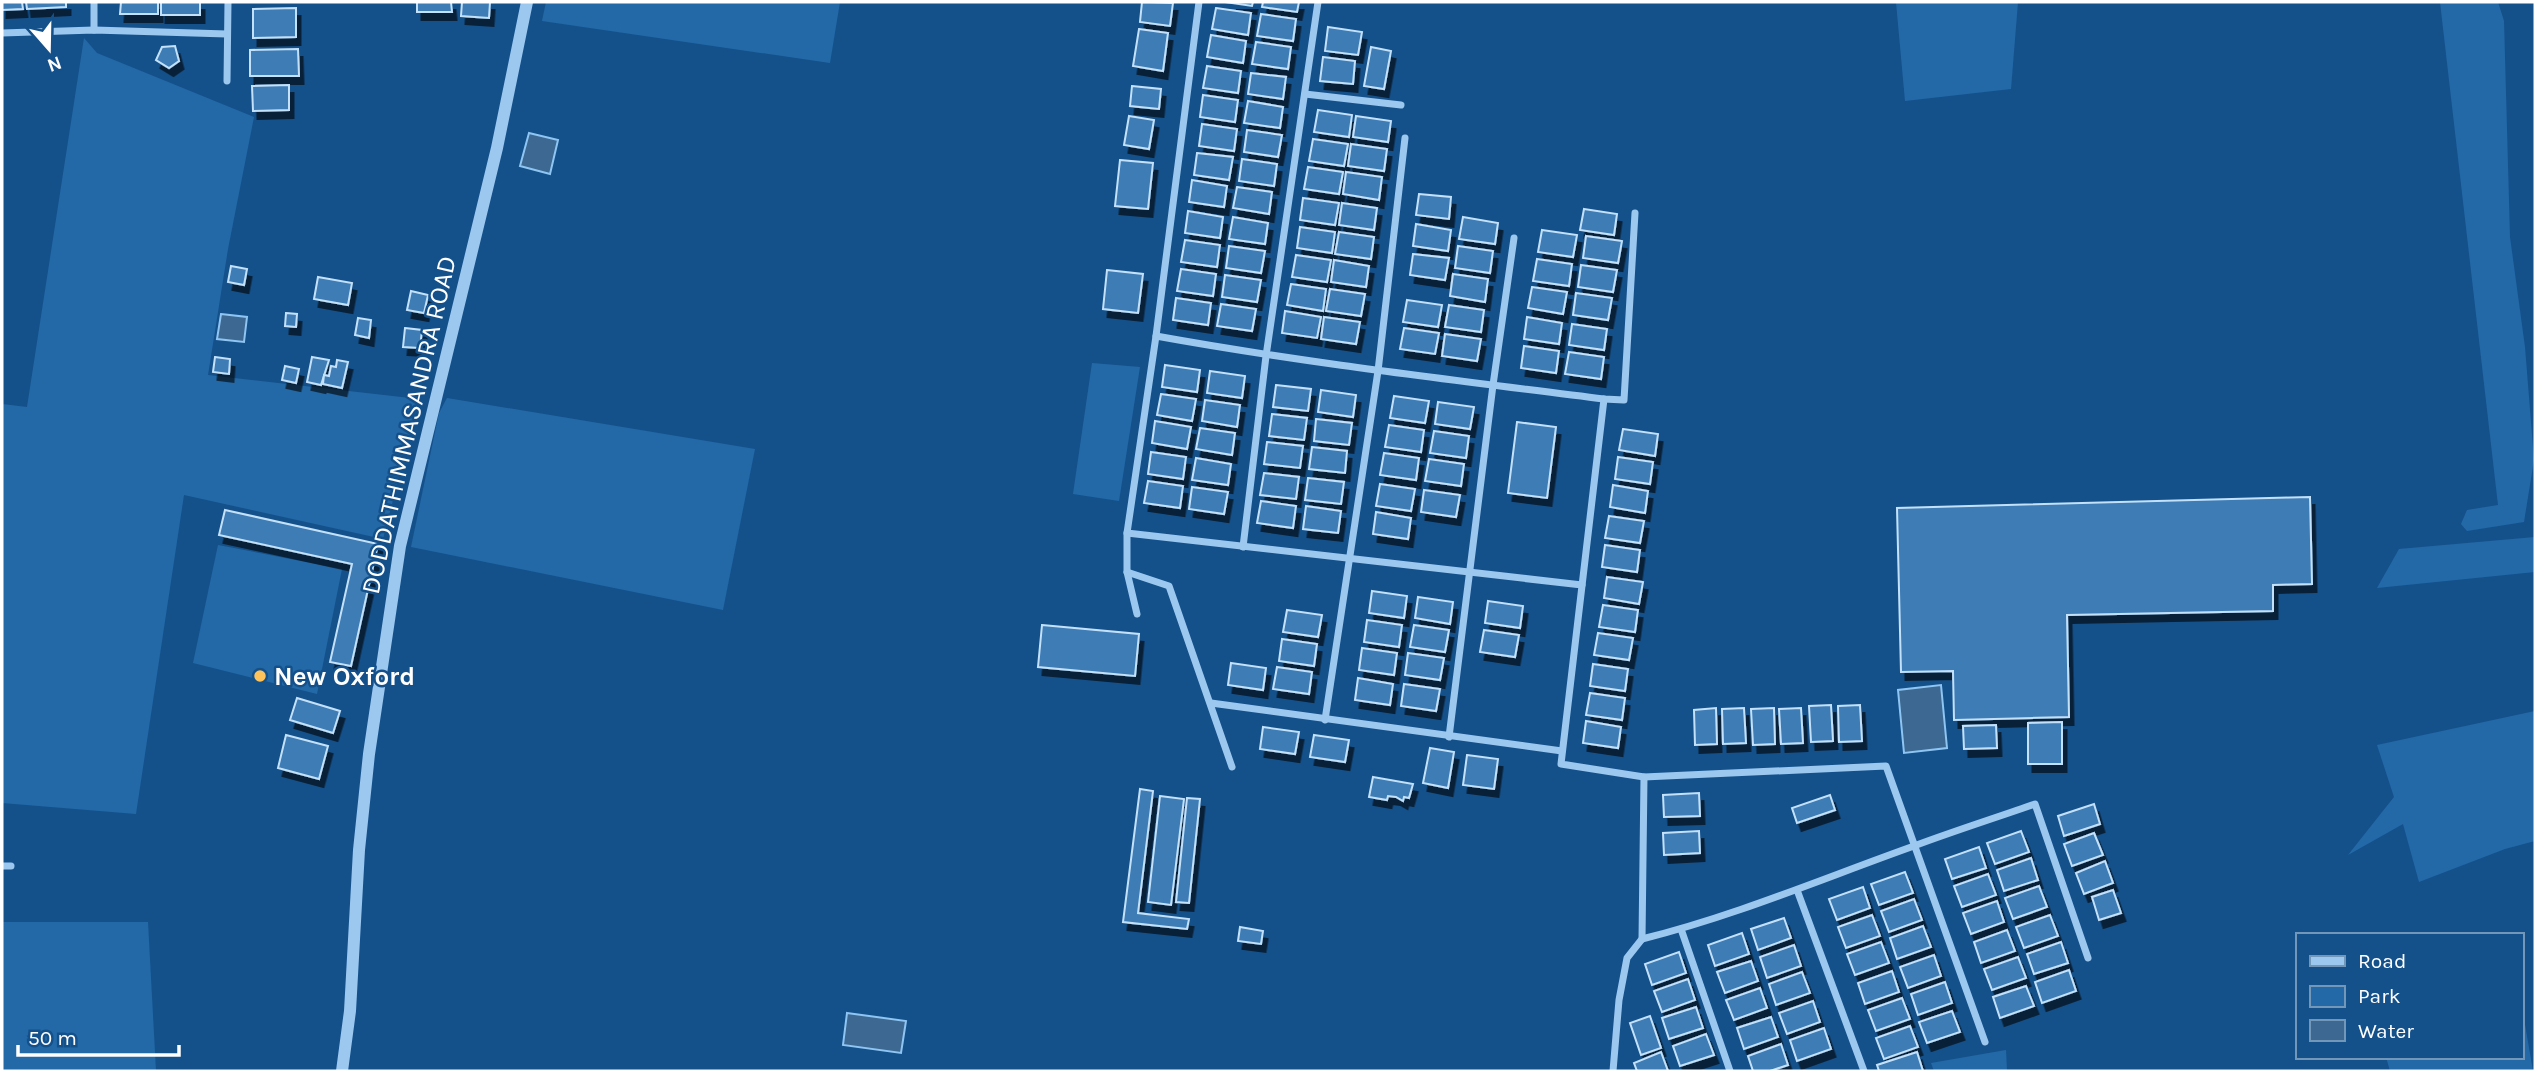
<svg xmlns="http://www.w3.org/2000/svg" width="2537" height="1073" viewBox="0 0 2537 1073" font-family="Karla,sans-serif">
<style>
.green{fill:#2369a8}
.water{fill:#3c6892;stroke:#8ec5f3;stroke-width:2}
.building{fill:#3d7bb4;stroke:#c3e1fb;stroke-width:2;filter:url(#shadow)}
.lines{fill:none;stroke-linecap:round;stroke-linejoin:round}
.minor{stroke:#9cc8f0;stroke-width:7}
.tertiary{stroke:#9cc8f0;stroke-width:12}
.poi-dot{fill:#ffc35b;stroke:#14518b;stroke-width:2.5}
.labels{text-anchor:middle;dominant-baseline:central;stroke-width:5;stroke-linejoin:round;paint-order:stroke}
.street-label{font-size:26px;fill:#fff;stroke:#14518b}
.poi-label{font-size:26px;font-weight:bold;fill:#fff;stroke:#14518b;text-anchor:start}
</style>
<defs>
<filter id="shadow"><feDropShadow dx="4.5" dy="8" stdDeviation="0" flood-color="#0009"/></filter>
</defs>
<rect width="100%" height="100%" fill="#14518b"/>
<g class="green">
<path d="M546 2H840L830 63 542 21Z"/>
<path d="M1896 2H2018L2011 89 1905 101Z"/>
<path d="M2440 2H2498L2504 21 2510 237 2525 347 2534 460 2524 522 2467 531 2461 524 2467 510 2498 505Z"/>
<path d="M84 38 97 53 254 117 228 249 208 375 419 399 383 539 184 495 136 814 2 803V404L27 407Z"/>
<path d="M1092 363 1140 367 1119 501 1073 494Z"/>
<path d="M447 398 755 449 723 610 411 547 439 413Z"/>
<path d="M2535 537V572L2377 588 2399 549Z"/>
<path d="M218 545 342 569 317 694 193 663Z"/>
<path d="M2535 711V841L2505 849 2419 882 2403 824 2348 855 2394 797 2377 745Z"/>
<path d="M2 922H148L156 1071H2Z"/>
<path d="M2521 1001 2533 1071H2390L2386 1057H2521Z"/>
<path d="M2006 1050 2007 1071H1934L1931 1063Z"/>
</g>
<g class="water">
<path d="M529 133 558 140 550 174 520 166Z"/>
<path d="M221 314 247 317 244 342 217 339Z"/>
<path d="M1941 685 1947 748 1904 753 1898 690Z"/>
<path d="M847 1013 906 1021 901 1053 843 1045Z"/>
</g>
<g class="building">
<path d="M2 2H22L23 9 2 10Z"/>
<path d="M26 2H66V7L27 9Z"/>
<path d="M121 2H158V14H120Z"/>
<rect x="161" y="2" width="39" height="13"/>
<path d="M417 2H451L452 12H417Z"/>
<path d="M462 2H490L489 18 461 16Z"/>
<path d="M1142 2 1173 3 1170 26 1140 22Z"/>
<path d="M1225 2H1253L1252 6Z"/>
<path d="M1263 2H1299L1297 12 1262 7Z"/>
<path d="M296 8V37L253 38V9Z"/>
<path d="M1216 8 1251 13 1248 35 1212 29Z"/>
<path d="M1261 14 1296 19 1293 41 1257 36Z"/>
<path d="M1328 27 1362 32 1358 55 1325 51Z"/>
<path d="M1139 29 1168 33 1163 71 1133 66Z"/>
<path d="M1211 35 1246 41 1243 63 1207 57Z"/>
<path d="M1256 42 1291 47 1288 69 1252 64Z"/>
<path d="M175 46 179 61 169 68 156 60 162 47Z"/>
<path d="M1371 47 1391 51 1384 89 1364 86Z"/>
<path d="M298 49 299 76H250V50Z"/>
<path d="M1323 57 1355 61 1353 84 1320 81Z"/>
<path d="M1207 66 1241 71 1238 93 1203 88Z"/>
<path d="M1251 73 1286 77 1283 99 1248 94Z"/>
<path d="M289 85V110L253 111 252 86Z"/>
<path d="M1132 86 1161 89 1159 109 1130 106Z"/>
<path d="M1203 95 1238 100 1235 122 1200 117Z"/>
<path d="M1248 101 1283 107 1280 128 1244 123Z"/>
<path d="M1318 110 1352 115 1349 137 1314 132Z"/>
<path d="M1129 116 1154 120 1149 149 1124 145Z"/>
<path d="M1356 116 1391 121 1388 142 1353 137Z"/>
<path d="M1202 124 1237 129 1234 151 1199 146Z"/>
<path d="M1247 130 1282 135 1278 157 1244 152Z"/>
<path d="M1313 139 1348 144 1344 166 1309 161Z"/>
<path d="M1351 144 1387 149 1384 171 1348 166Z"/>
<path d="M1197 153 1233 157 1229 180 1194 175Z"/>
<path d="M1242 159 1277 164 1274 186 1239 181Z"/>
<path d="M1120 160 1153 163 1148 209 1115 206Z"/>
<path d="M1308 167 1343 172 1339 194 1304 189Z"/>
<path d="M1346 172 1382 177 1379 200 1343 194Z"/>
<path d="M1192 180 1227 186 1224 207 1189 202Z"/>
<path d="M1237 187 1272 192 1269 214 1233 208Z"/>
<path d="M1419 194 1451 197 1449 219 1416 215Z"/>
<path d="M1303 198 1339 203 1335 225 1300 220Z"/>
<path d="M1342 203 1377 208 1374 230 1339 225Z"/>
<path d="M1584 209 1617 214 1614 235 1580 230Z"/>
<path d="M1188 211 1223 217 1220 238 1185 233Z"/>
<path d="M1233 217 1268 223 1265 244 1229 239Z"/>
<path d="M1463 217 1498 223 1495 244 1459 239Z"/>
<path d="M1416 224 1451 230 1448 251 1413 246Z"/>
<path d="M1300 227 1335 232 1332 253 1297 248Z"/>
<path d="M1542 230 1577 235 1573 257 1538 252Z"/>
<path d="M1339 232 1374 237 1371 259 1335 254Z"/>
<path d="M1586 236 1622 241 1618 263 1583 258Z"/>
<path d="M1185 240 1220 245 1217 267 1181 262Z"/>
<path d="M1229 246 1265 251 1261 273 1226 268Z"/>
<path d="M1458 246 1493 251 1490 273 1455 268Z"/>
<path d="M1413 254 1449 258 1445 280 1410 275Z"/>
<path d="M1296 255 1331 260 1327 282 1292 277Z"/>
<path d="M1537 259 1572 264 1569 286 1533 281Z"/>
<path d="M1334 260 1369 266 1366 287 1331 282Z"/>
<path d="M1581 265 1617 270 1613 292 1578 287Z"/>
<path d="M231 266 247 269 244 285 228 282Z"/>
<path d="M1181 269 1216 274 1213 296 1177 291Z"/>
<path d="M1107 270 1143 274 1138 313 1103 309Z"/>
<path d="M1453 274 1488 279 1485 302 1450 296Z"/>
<path d="M1225 275 1261 280 1257 302 1222 297Z"/>
<path d="M318 277 352 283 348 305 314 299Z"/>
<path d="M1291 284 1326 289 1323 311 1287 305Z"/>
<path d="M1532 287 1567 292 1563 314 1528 308Z"/>
<path d="M1330 289 1365 294 1361 316 1326 311Z"/>
<path d="M411 291 428 295 424 313 407 310Z"/>
<path d="M1576 293 1612 298 1608 320 1573 315Z"/>
<path d="M1176 298 1211 303 1208 325 1173 320Z"/>
<path d="M1407 300 1442 305 1438 327 1403 322Z"/>
<path d="M1221 304 1256 309 1252 331 1217 326Z"/>
<path d="M1449 305 1484 310 1481 332 1445 327Z"/>
<path d="M1285 311 1321 317 1317 338 1282 333Z"/>
<path d="M286 313 297 314 296 327 285 326Z"/>
<path d="M1324 317 1360 322 1356 344 1321 339Z"/>
<path d="M1527 317 1562 323 1559 344 1524 339Z"/>
<path d="M358 318 371 320 369 338 355 335Z"/>
<path d="M1572 324 1607 329 1604 350 1569 345Z"/>
<path d="M405 328 422 330 420 348 403 347Z"/>
<path d="M1404 328 1439 333 1435 354 1400 349Z"/>
<path d="M1445 334 1481 339 1477 361 1442 356Z"/>
<path d="M1524 346 1559 351 1556 373 1521 368Z"/>
<path d="M1569 352 1604 357 1601 379 1565 374Z"/>
<path d="M215 357 230 359 229 374 213 372Z"/>
<path d="M312 357 329 360 321 385 307 382Z"/>
<path d="M337 360 348 362 342 388 323 384 324 375 329 376 331 366 336 367Z"/>
<path d="M1165 365 1200 370 1197 392 1162 387Z"/>
<path d="M285 366 299 369 296 383 282 380Z"/>
<path d="M1210 371 1245 376 1242 398 1207 393Z"/>
<path d="M1276 385 1311 389 1308 411 1273 407Z"/>
<path d="M1321 390 1356 395 1353 417 1318 412Z"/>
<path d="M1161 394 1196 399 1192 421 1157 415Z"/>
<path d="M1394 396 1429 401 1425 423 1390 418Z"/>
<path d="M1205 400 1240 405 1237 427 1202 421Z"/>
<path d="M1438 402 1474 407 1470 429 1435 424Z"/>
<path d="M1272 414 1307 418 1304 440 1269 436Z"/>
<path d="M1316 419 1352 423 1349 445 1314 441Z"/>
<path d="M1155 421 1191 427 1187 449 1152 443Z"/>
<path d="M1517 422 1556 427 1547 498 1508 493Z"/>
<path d="M1389 425 1424 430 1421 452 1385 447Z"/>
<path d="M1200 428 1235 433 1232 455 1196 449Z"/>
<path d="M1623 429 1658 434 1655 456 1619 450Z"/>
<path d="M1434 431 1469 436 1466 458 1430 453Z"/>
<path d="M1267 442 1303 446 1300 468 1264 464Z"/>
<path d="M1312 447 1347 451 1345 473 1309 469Z"/>
<path d="M1151 452 1186 457 1183 479 1148 474Z"/>
<path d="M1384 453 1419 458 1416 480 1380 475Z"/>
<path d="M1618 457 1653 462 1650 484 1615 479Z"/>
<path d="M1196 458 1231 464 1228 485 1192 480Z"/>
<path d="M1429 459 1464 464 1461 486 1425 481Z"/>
<path d="M1264 473 1299 477 1296 499 1260 495Z"/>
<path d="M1308 478 1344 482 1341 504 1305 500Z"/>
<path d="M1148 481 1183 486 1180 508 1144 503Z"/>
<path d="M1380 484 1415 489 1411 511 1376 506Z"/>
<path d="M1613 485 1648 491 1645 513 1610 507Z"/>
<path d="M1192 487 1228 492 1224 514 1189 509Z"/>
<path d="M1424 490 1460 495 1456 517 1421 512Z"/>
<path d="M2310 497 2312 584 2273 585V611L2067 615 2069 717 1954 720 1953 671 1901 672 1897 508Z"/>
<path d="M1261 501 1296 506 1293 528 1257 523Z"/>
<path d="M1306 506 1341 511 1338 533 1303 529Z"/>
<path d="M225 510 378 544 351 666 330 662 352 564 219 535Z"/>
<path d="M1376 512 1411 518 1408 539 1373 534Z"/>
<path d="M1609 516 1644 521 1640 543 1605 538Z"/>
<path d="M1605 545 1640 550 1637 572 1602 567Z"/>
<path d="M1607 577 1643 582 1639 604 1604 598Z"/>
<path d="M1372 591 1407 596 1404 618 1369 613Z"/>
<path d="M1418 597 1453 602 1450 624 1415 618Z"/>
<path d="M1488 601 1523 606 1520 628 1485 623Z"/>
<path d="M1603 605 1638 610 1635 632 1599 627Z"/>
<path d="M1287 610 1322 615 1318 637 1283 632Z"/>
<path d="M1367 620 1402 625 1399 647 1364 642Z"/>
<path d="M1042 625 1139 634 1135 676 1038 667Z"/>
<path d="M1414 625 1449 630 1445 652 1410 647Z"/>
<path d="M1484 630 1519 635 1515 657 1480 652Z"/>
<path d="M1598 633 1633 638 1629 660 1594 655Z"/>
<path d="M1282 639 1317 644 1314 666 1279 661Z"/>
<path d="M1362 648 1397 653 1394 675 1359 670Z"/>
<path d="M1408 653 1444 658 1440 680 1405 675Z"/>
<path d="M1231 663 1266 668 1263 690 1228 685Z"/>
<path d="M1593 664 1628 669 1625 691 1590 686Z"/>
<path d="M1277 667 1312 672 1309 694 1273 689Z"/>
<path d="M1358 678 1393 684 1390 705 1355 700Z"/>
<path d="M1404 684 1440 689 1436 711 1401 706Z"/>
<path d="M1590 693 1625 698 1622 720 1586 715Z"/>
<path d="M297 698 340 711 333 733 290 720Z"/>
<path d="M1831 705 1833 741 1811 742 1809 706Z"/>
<path d="M1860 705 1862 741 1839 742 1838 706Z"/>
<path d="M1716 708 1717 744 1695 745 1694 710Z"/>
<path d="M1744 708 1746 743 1723 744 1722 709Z"/>
<path d="M1774 708 1775 744 1753 745 1751 709Z"/>
<path d="M1801 708 1803 743 1781 744 1779 709Z"/>
<path d="M1586 721 1621 727 1618 748 1583 743Z"/>
<path d="M2062 722V764H2028V723Z"/>
<path d="M1996 725 1997 748 1964 749 1963 726Z"/>
<path d="M1263 727 1299 732 1295 754 1260 749Z"/>
<path d="M286 735 328 746 319 779 278 768Z"/>
<path d="M1314 735 1349 740 1345 762 1310 757Z"/>
<path d="M1430 748 1454 752 1448 788 1423 783Z"/>
<path d="M1467 755 1498 759 1494 789 1463 785Z"/>
<path d="M1373 777 1413 784 1409 798 1404 797 1403 801 1396 797 1388 796 1387 800 1369 797Z"/>
<path d="M1140 789 1153 791 1138 913 1189 919 1187 929 1123 922Z"/>
<path d="M1699 793 1700 816 1664 817 1663 795Z"/>
<path d="M1830 795 1835 810 1797 823 1792 808Z"/>
<path d="M1160 796 1184 799 1171 905 1148 902Z"/>
<path d="M1187 798 1200 799 1189 903 1176 902Z"/>
<path d="M2094 804 2100 824 2064 836 2058 816Z"/>
<path d="M1699 831 1700 853 1664 855 1663 833Z"/>
<path d="M2021 831 2029 852 1995 864 1987 843Z"/>
<path d="M2094 833 2103 855 2072 866 2064 844Z"/>
<path d="M1979 847 1986 868 1952 879 1945 859Z"/>
<path d="M2031 858 2038 880 2004 891 1997 870Z"/>
<path d="M2105 861 2113 883 2084 894 2076 873Z"/>
<path d="M1905 872 1913 893 1879 905 1871 884Z"/>
<path d="M1988 874 1996 895 1962 907 1954 886Z"/>
<path d="M2039 886 2047 907 2013 919 2005 898Z"/>
<path d="M1863 887 1870 908 1837 920 1829 899Z"/>
<path d="M2113 890 2121 913 2099 920 2092 897Z"/>
<path d="M1914 899 1922 920 1889 932 1881 911Z"/>
<path d="M1997 901 2004 922 1971 934 1963 913Z"/>
<path d="M1872 915 1880 936 1846 948 1838 927Z"/>
<path d="M2050 915 2058 936 2024 948 2016 927Z"/>
<path d="M1784 918 1791 938 1758 950 1751 929Z"/>
<path d="M1923 926 1931 947 1897 959 1890 938Z"/>
<path d="M1240 927 1263 931 1261 944 1238 941Z"/>
<path d="M2007 930 2015 951 1981 963 1974 942Z"/>
<path d="M1742 933 1749 954 1715 966 1708 945Z"/>
<path d="M1881 942 1889 963 1855 975 1847 954Z"/>
<path d="M2061 942 2068 963 2034 974 2027 954Z"/>
<path d="M1794 945 1801 966 1767 978 1760 957Z"/>
<path d="M1679 952 1686 973 1652 985 1645 964Z"/>
<path d="M1934 955 1941 976 1908 988 1900 967Z"/>
<path d="M2018 957 2026 978 1992 990 1984 969Z"/>
<path d="M1751 961 1758 981 1725 993 1717 972Z"/>
<path d="M2069 970 2076 991 2042 1003 2035 982Z"/>
<path d="M1892 971 1899 992 1865 1004 1858 983Z"/>
<path d="M1802 972 1810 993 1776 1005 1769 984Z"/>
<path d="M1688 979 1695 1000 1662 1012 1654 991Z"/>
<path d="M1945 982 1952 1003 1918 1015 1911 994Z"/>
<path d="M2026 986 2034 1006 2000 1018 1993 997Z"/>
<path d="M1760 988 1767 1008 1734 1020 1726 1000Z"/>
<path d="M1902 998 1910 1019 1876 1031 1868 1010Z"/>
<path d="M1813 1001 1820 1022 1787 1034 1779 1013Z"/>
<path d="M1696 1007 1703 1028 1669 1039 1662 1018Z"/>
<path d="M1952 1011 1960 1032 1927 1043 1919 1022Z"/>
<path d="M1650 1016 1661 1048 1641 1055 1630 1023Z"/>
<path d="M1771 1017 1778 1037 1744 1049 1737 1028Z"/>
<path d="M1910 1026 1918 1047 1884 1059 1876 1038Z"/>
<path d="M1824 1028 1831 1049 1797 1061 1790 1040Z"/>
<path d="M1706 1034 1714 1055 1680 1066 1673 1046Z"/>
<path d="M1781 1044 1788 1065 1770 1071H1753L1748 1056Z"/>
<path d="M1661 1052 1668 1071H1637L1634 1063Z"/>
<path d="M1917 1052 1923 1071H1879L1877 1065Z"/>
</g>
<g class="lines">
<g class="minor">
<path d="M94 30V2"/>
<path d="M2 33 94 30 227 34"/>
<path d="M227 81 228 2"/>
<path d="M1305 94 1401 105"/>
<path d="M1156 336C1305 363 1455 380 1604 399L1624 400 1635 213"/>
<path d="M1604 399 1561 764 1644 777 1886 766 1985 1042"/>
<path d="M1127 533 1582 585"/>
<path d="M1243 547 1266 356 1318 2"/>
<path d="M1127 572 1169 586 1232 767"/>
<path d="M1137 614 1127 572V533L1156 336 1199 2"/>
<path d="M1211 703 1562 751"/>
<path d="M1325 720 1378 371 1405 138"/>
<path d="M1449 737 1493 385 1514 238"/>
<path d="M2 866H11"/>
<path d="M1797 890 1864 1071"/>
<path d="M1681 929 1730 1071"/>
<path d="M1642 939C1735 916 1824 878 1914 846 1954 831 1995 818 2035 804L2088 958"/>
<path d="M1613 1071 1619 1000 1627 958 1642 939 1644 777"/>
</g>
<path class="tertiary" d="M342 1071 350 1011 359 850 369 754 400 546 497 148 527 2"/>
</g>
<circle class="poi-dot" cx="260" cy="676" r="7"/>
<g class="labels">
<g class="street-label">
<text transform="translate(409 425) rotate(-77)">DODDATHIMMASANDRA ROAD</text>
</g>
<g class="poi-label">
<text x="274" y="676">New Oxford</text>
</g>
</g>
<rect width="2537" height="1073" fill="none" stroke="#ffffff" stroke-width="7"/>
<rect x="2296" y="933" width="228" height="126" fill="#14518b" stroke="#7297b9" stroke-width="2"/>
<rect x="2310" y="956" width="35" height="10" fill="#9cc8f0" stroke="#7297b9" stroke-width="2"/>
<text x="2358" y="968" font-size="21" fill="#ffffff">Road</text>
<rect x="2310" y="986" width="35" height="21" fill="#2369a8" stroke="#7297b9" stroke-width="2"/>
<text x="2358" y="1003" font-size="21" fill="#ffffff">Park</text>
<rect x="2310" y="1020" width="35" height="21" fill="#3c6892" stroke="#7297b9" stroke-width="2"/>
<text x="2358" y="1038" font-size="21" fill="#ffffff">Water</text>
<g transform="translate(49 49) rotate(160)" stroke="#14518b" stroke-width="5" paint-order="stroke">
<path d="M0-5L12 26L0 18L-12 26Z" fill="#ffffff"/>
<text y="-10" font-size="19" font-weight="bold" text-anchor="middle" fill="#ffffff">N</text>
</g>
<path d="M18 1045v10h161v-10" fill="none" stroke="#ffffff" stroke-width="3.5"/>
<text x="28" y="1045" font-size="21" fill="#ffffff" stroke="#14518b" stroke-width="5" paint-order="stroke">50 m</text>
</svg>
